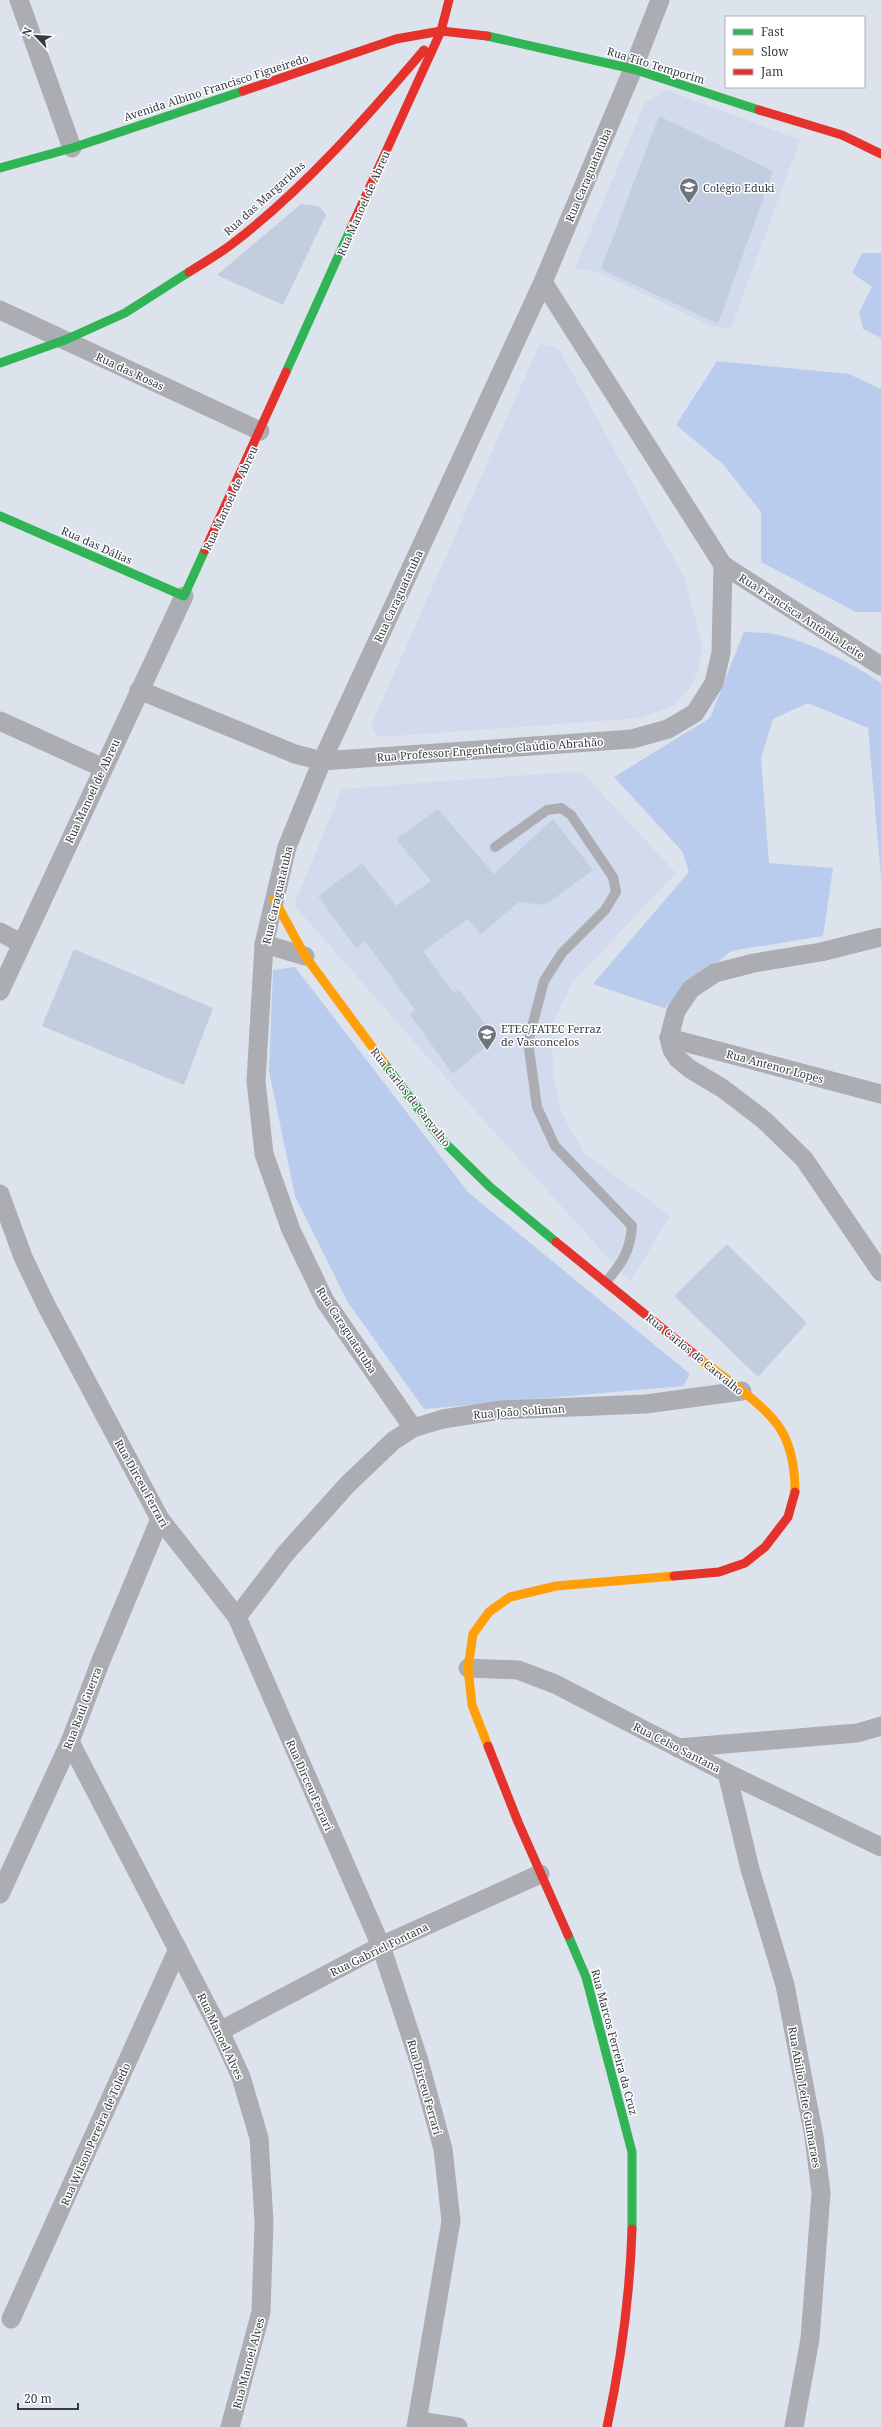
<svg xmlns="http://www.w3.org/2000/svg" width="881" height="2427" viewBox="0 0 881 2427" font-family="'Noto Serif',serif">
<style>
.built{fill:#d1dbed}
.green{fill:#b9cced}
.building{fill:#c2cde0}
.lines{fill:none;stroke-linecap:round;stroke-linejoin:round}
.lane{stroke:#acadb2;stroke-width:10}
.street{stroke:#acadb2;stroke-width:19}
.fast{stroke:#30b455;stroke-width:9}
.slow{stroke:#ff9f0a;stroke-width:9}
.jam{stroke:#e5322d;stroke-width:9}
.labels{text-anchor:middle;dominant-baseline:central;stroke-width:3;stroke-linejoin:round;paint-order:stroke}
.street-label{font-size:11px;fill:#363b42;stroke:#fff}
.poi-label{font-size:11px;fill:#363b42;stroke:#fff;text-anchor:start}
</style>
<rect width="100%" height="100%" fill="#dde3ed"/>
<g class="built">
<path d="M666 90 800 140 731 328 713 327 598 272 575 268 645 103Z"/>
<path d="M540 343 559 349 684 577 702 644 699 668 691 687 673 706 641 718 381 737 375 734 371 726Z"/>
<path d="M581 771 676 873 573 982 552 1024 553 1077 562 1114 584 1153 670 1216 630 1282 461 1095 294 905 342 789Z"/>
</g>
<g class="green">
<path d="M862 253H881V338L863 329 859 312 872 287 852 273Z"/>
<path d="M717 361 849 374 881 389V612H856L761 562V512L723 464 676 425Z"/>
<path d="M744 632C754 633 765 632 775 634 809 642 853 663 881 683V877L868 728 808 703 773 719 761 758 769 863 833 868 823 936 731 951 664 1008 593 984 689 872 682 851 614 777 710 718Z"/>
<path d="M295 967 468 1192 690 1374 683 1386 424 1409 347 1301 295 1196 269 1071 273 970Z"/>
</g>
<g class="building">
<path d="M659 116 773 171 718 324 601 269Z"/>
<path d="M301 204 319 206 326 215 283 305 217 275Z"/>
<path d="M438 809 494 874 553 819 593 870 545 905 519 902 481 934 468 919 423 951 454 993 459 990 496 1038 453 1074 410 1015 415 1010 365 941 356 948 318 896 362 863 396 906 431 881 396 839Z"/>
<path d="M74 949 213 1008 184 1085 42 1026Z"/>
<path d="M727 1244 807 1323 758 1377 674 1296Z"/>
</g>
<g class="lines">
<path class="lane" d="M495 847 547 810 561 808 571 815 613 877 616 892 605 910 562 953 544 981 528 1042 537 1107 555 1146 632 1226C630 1252 622 1263 606 1282"/>
<g class="street">
<path d="M19 0 72 148"/>
<path d="M543 282 723 565 881 666"/>
<path d="M0 310 260 431"/>
<path d="M139 690 295 754 322 761 632 739 668 729 695 713 714 683 721 653 723 565"/>
<path d="M0 721 103 768"/>
<path d="M0 932 21 943"/>
<path d="M881 937 821 952 754 963 715 973 691 989 676 1011 669 1038 672 1050 678 1059 690 1069 722 1088 764 1120 804 1159 881 1272"/>
<path d="M264 944 305 956"/>
<path d="M0 991 184 596"/>
<path d="M669 1038 881 1094"/>
<path d="M0 1194 23 1257 46 1305 160 1519 237 1617 381 1946 419 2061 443 2149 451 2221 416 2427"/>
<path d="M413 1428 325 1301 291 1230 264 1154 256 1081 264 944 287 847 322 761 543 282 633 69 660 0"/>
<path d="M237 1617 286 1553 347 1485 393 1441 413 1428 443 1419 501 1410 646 1404 742 1391"/>
<path d="M468 1668 518 1670 555 1684 727 1773 881 1847"/>
<path d="M70 1742 220 2031 241 2077 259 2138 264 2222 261 2312 230 2427"/>
<path d="M678 1748 857 1733 881 1726"/>
<path d="M727 1773 750 1869 785 1985 814 2137 821 2193 810 2339 794 2427"/>
<path d="M0 1894 70 1742 100 1663 160 1519"/>
<path d="M220 2031 381 1946 540 1874"/>
<path d="M11 2319 178 1949"/>
<path d="M418 2421 458 2427"/>
</g>
<g class="fast">
<path d="M487 36 633 69 759 110"/>
<path d="M0 168 72 148 243 91"/>
<path d="M0 363 65 340 125 313 189 272"/>
<path d="M286 372 351 228"/>
<path d="M0 516 184 596 205 550"/>
<path d="M384 1063 441 1139 490 1187 556 1242"/>
<path d="M568 1935 586 1977 632 2152V2229"/>
</g>
<g class="slow">
<path d="M274 899 305 956 384 1063"/>
<path d="M700 1359C723 1377 767 1406 781 1430 792 1448 795 1472 795 1492"/>
<path d="M488 1746 472 1705 468 1668 473 1634 489 1612 510 1597 556 1586 674 1576"/>
</g>
<g class="jam">
<path d="M243 91 396 39 441 31 487 36"/>
<path d="M759 110 842 135 881 154"/>
<path d="M351 228 441 31 449 0"/>
<path d="M189 272C203 263 219 254 232 244 304 189 366 118 424 50"/>
<path d="M205 550 286 372"/>
<path d="M556 1242 700 1359"/>
<path d="M674 1576 719 1572 745 1563 765 1547 788 1517 795 1492"/>
<path d="M488 1746 518 1822 568 1935"/>
<path d="M607 2427C621 2361 630 2296 632 2229"/>
</g>
</g>
<defs>
<symbol id="school-pin" viewBox="-11 -11 22 30"><path d="M0 17L-7.5 6A9.5 9.5 0 1 1 7.5 6Z" fill="#70767e" stroke="#fff"/><path d="M0-5L7-2L0 1L-7-2ZM-4 1L0 2.5L4 1V4Q0 6-4 4Z" fill="#fff"/></symbol>
<symbol id="university-pin" viewBox="-11 -11 22 30"><path d="M0 17L-7.5 6A9.5 9.5 0 1 1 7.5 6Z" fill="#70767e" stroke="#fff"/><path d="M0-5L7-2L0 1L-7-2ZM-4 1L0 2.5L4 1V4Q0 6-4 4Z" fill="#fff"/></symbol>
</defs>
<g fill-rule="evenodd">
<use href="#school-pin" x="678" y="176" width="22" height="30"/>
<use href="#university-pin" x="476" y="1023" width="22" height="30"/>
</g>
<g class="labels">
<g class="street-label">
<text transform="translate(656 65) rotate(17)">Rua Tito Temporim</text>
<text transform="translate(216 87) rotate(-18)">Avenida Albino Francisco Figueiredo</text>
<text transform="translate(588 175) rotate(-67)">Rua Caraguatatuba</text>
<text transform="translate(264 198) rotate(-42)">Rua das Margaridas</text>
<text transform="translate(363 203) rotate(-66)">Rua Manoel de Abreu</text>
<text transform="translate(130 371) rotate(25)">Rua das Rosas</text>
<text transform="translate(230 498) rotate(-65)">Rua Manoel de Abreu</text>
<text transform="translate(97 545) rotate(24)">Rua das Dálias</text>
<text transform="translate(398 596) rotate(-65)">Rua Caraguatatuba</text>
<text transform="translate(802 616) rotate(33)">Rua Francisca Antônia Leite</text>
<text transform="translate(490 749) rotate(-4)">Rua Professor Engenheiro Claúdio Abrahão</text>
<text transform="translate(92 791) rotate(-65)">Rua Manoel de Abreu</text>
<text transform="translate(277 895) rotate(-77)">Rua Caraguatatuba</text>
<text transform="translate(775 1066) rotate(15)">Rua Antenor Lopes</text>
<text transform="translate(411 1097) rotate(52)">Rua Carlos de Carvalho</text>
<text transform="translate(347 1330) rotate(57)">Rua Caraguatatuba</text>
<text transform="translate(695 1354) rotate(39)">Rua Carlos de Carvalho</text>
<text transform="translate(519 1411) rotate(-4)">Rua João Soliman</text>
<text transform="translate(142 1483) rotate(61)">Rua Dirceu Ferrari</text>
<text transform="translate(82 1708) rotate(-69)">Rua Raul Guerra</text>
<text transform="translate(677 1747) rotate(27)">Rua Celso Santana</text>
<text transform="translate(310 1785) rotate(66)">Rua Dirceu Ferrari</text>
<text transform="translate(379 1949) rotate(-26)">Rua Gabriel Fontana</text>
<text transform="translate(221 2036) rotate(65)">Rua Manoel Alves</text>
<text transform="translate(615 2042) rotate(75)">Rua Marcos Ferreira da Cruz</text>
<text transform="translate(425 2087) rotate(74)">Rua Dirceu Ferrari</text>
<text transform="translate(805 2097) rotate(80)">Rua Abilio Leite Guimaraes</text>
<text transform="translate(95 2134) rotate(-66)">Rua Wilson Pereira de Toledo</text>
<text transform="translate(248 2363) rotate(-75)">Rua Manoel Alves</text>
</g>
<g class="poi-label">
<text x="703" y="187">Colégio Eduki</text>
<text x="501" y="1028">ETEC/FATEC Ferraz<tspan x="501" dy="13">de Vasconcelos</tspan></text>
</g>
</g>
<rect x="725" y="16" width="140" height="72" fill="#ffffff" stroke="#afb1b3"/>
<rect x="733" y="29" width="20" height="6" fill="#30b455" stroke="#afb1b3"/>
<text x="761" y="36" font-size="12" fill="#363b42">Fast</text>
<rect x="733" y="49" width="20" height="6" fill="#ff9f0a" stroke="#afb1b3"/>
<text x="761" y="56" font-size="12" fill="#363b42">Slow</text>
<rect x="733" y="69" width="20" height="6" fill="#e5322d" stroke="#afb1b3"/>
<text x="761" y="76" font-size="12" fill="#363b42">Jam</text>
<g transform="translate(36 36) rotate(295)" stroke="#ffffff" stroke-width="3" paint-order="stroke">
<path d="M0-3L7 15L0 10L-7 15Z" fill="#363b42"/>
<text y="-6" font-size="11" font-weight="bold" text-anchor="middle" fill="#363b42">N</text>
</g>
<path d="M18 2403v6h60v-6" fill="none" stroke="#363b42" stroke-width="2"/>
<text x="24" y="2403" font-size="12" fill="#363b42" stroke="#ffffff" stroke-width="3" paint-order="stroke">20 m</text>
</svg>
